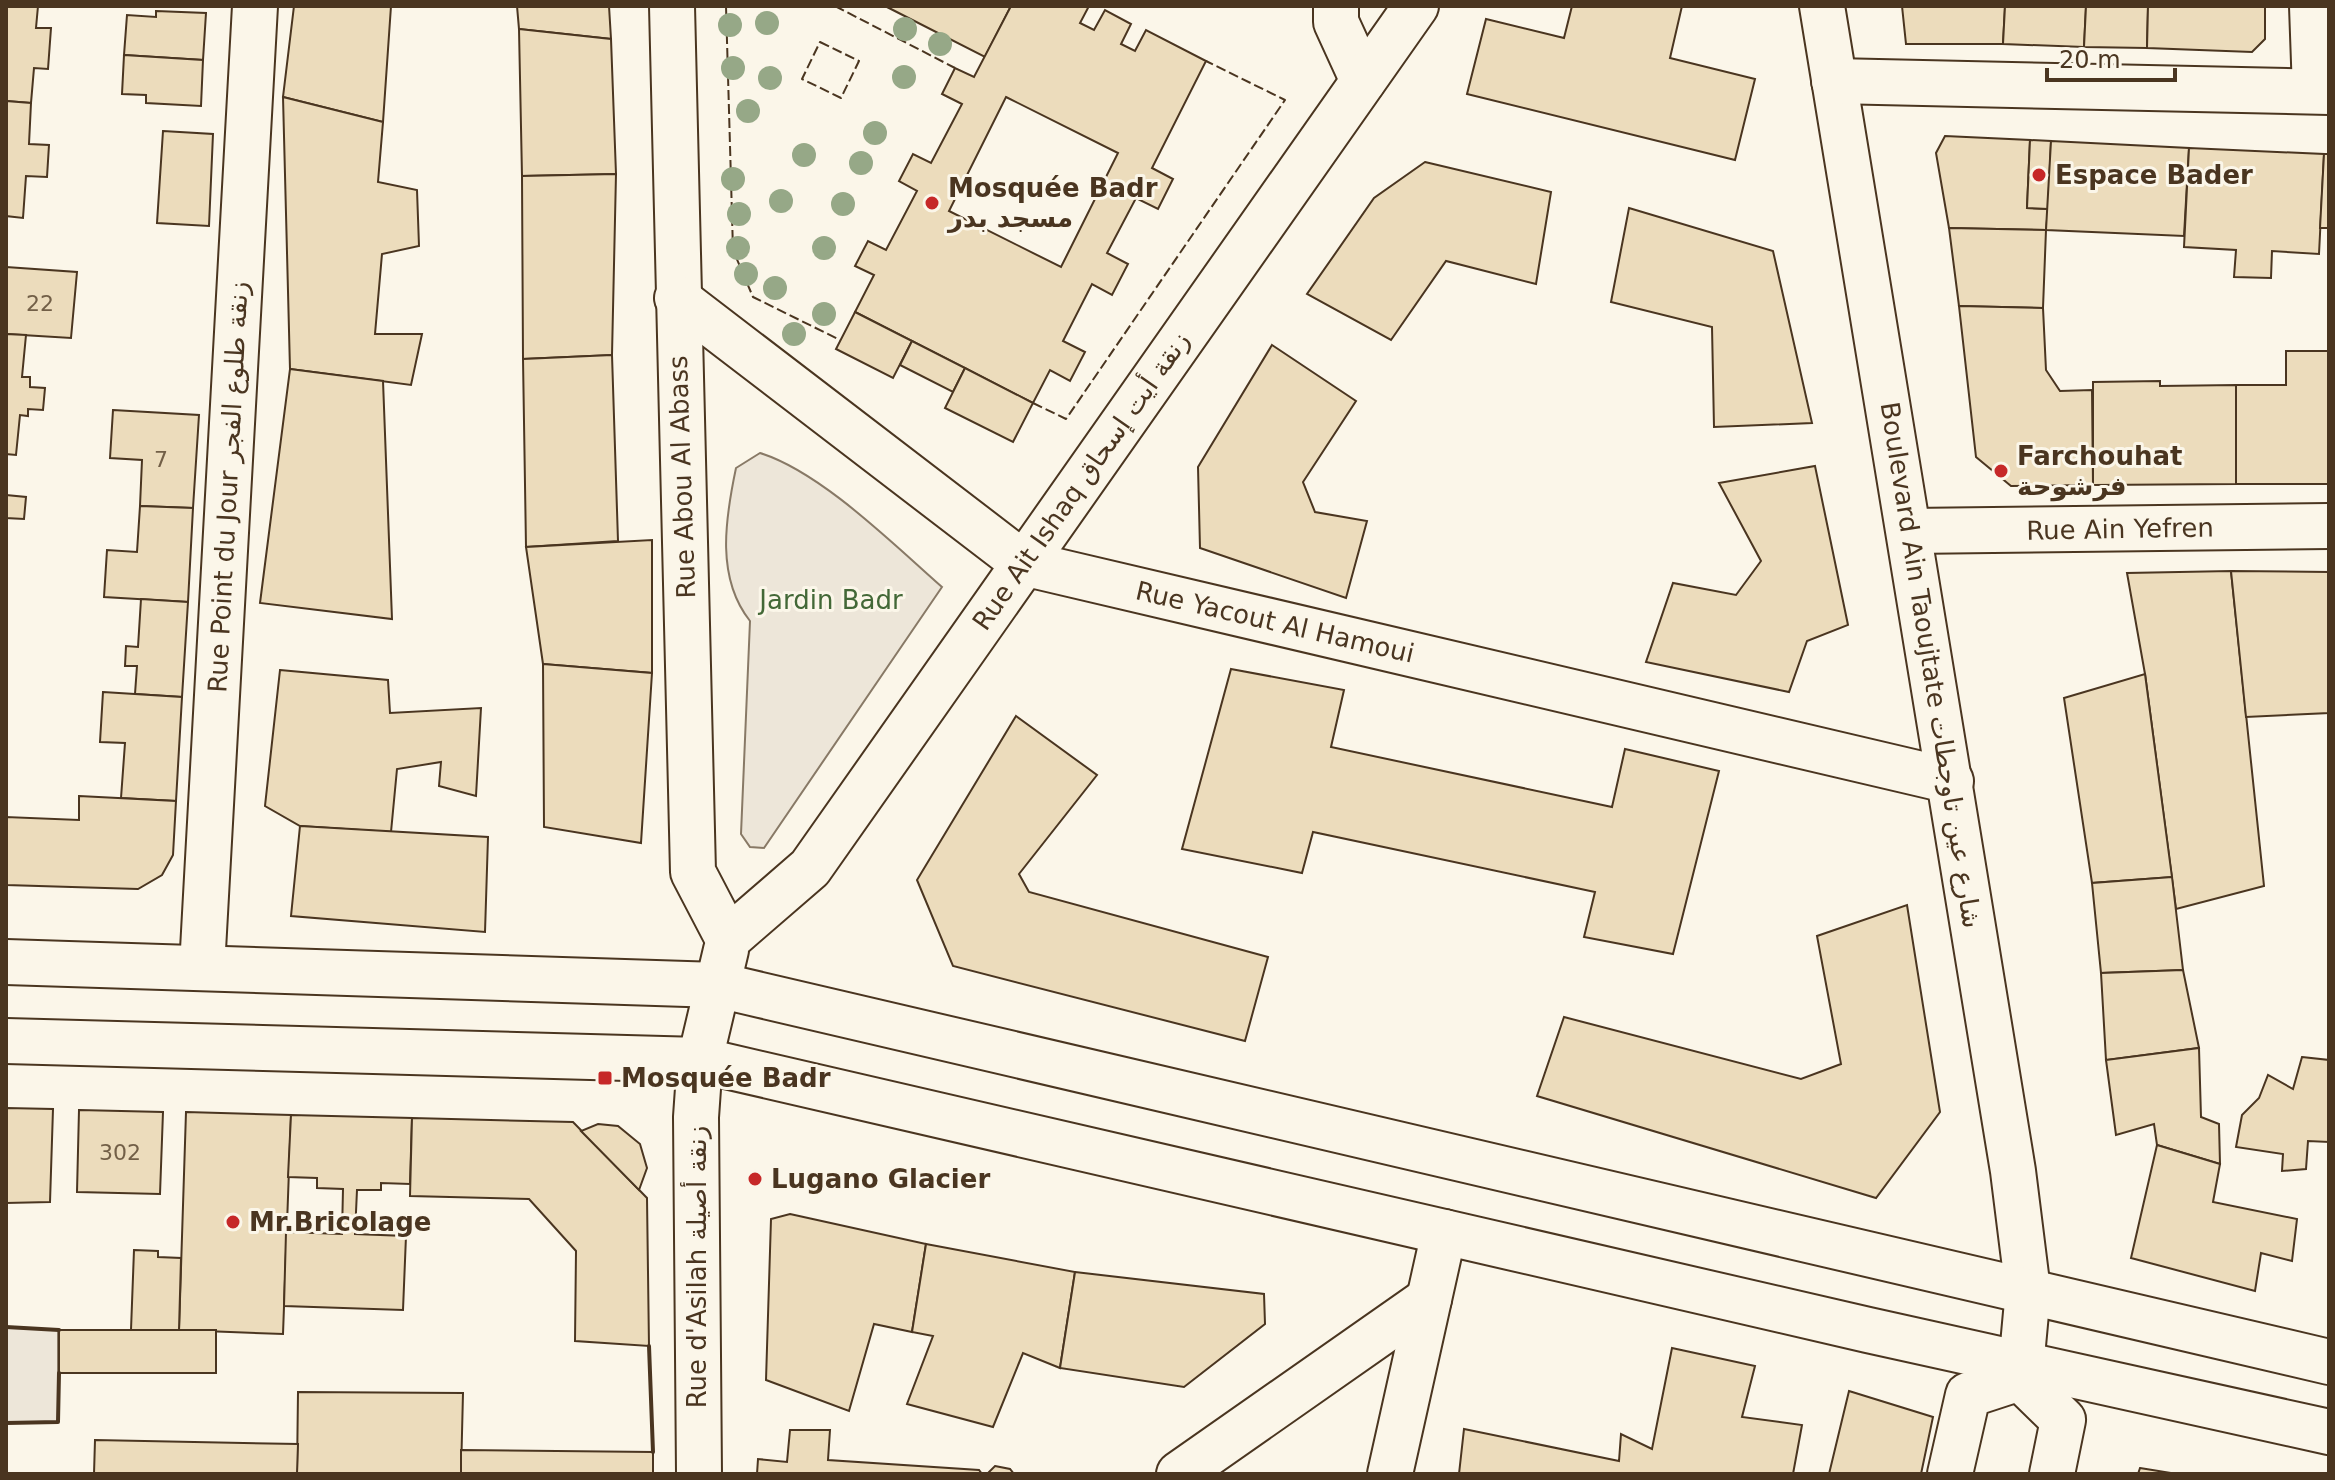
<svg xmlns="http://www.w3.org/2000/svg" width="2335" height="1480" viewBox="0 0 2335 1480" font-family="'DejaVu Sans',Vazirmatn,sans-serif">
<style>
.garden{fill:#ede6d9;stroke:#887966;stroke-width:2}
.building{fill:#ecdcbc;stroke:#4a3520;stroke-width:2;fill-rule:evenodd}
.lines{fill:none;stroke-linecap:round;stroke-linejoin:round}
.minor-casing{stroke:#4a3520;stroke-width:48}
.major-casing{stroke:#4a3520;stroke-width:48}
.minor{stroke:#fbf6e9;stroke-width:44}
.major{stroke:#fbf6e9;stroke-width:44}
.fence{stroke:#4a3520;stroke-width:2;stroke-dasharray:10 4;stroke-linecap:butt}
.wall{stroke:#4a3520;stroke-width:4}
.tree{fill:#96a887}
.poi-dot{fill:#c62828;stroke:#fbf6e9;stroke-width:3}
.labels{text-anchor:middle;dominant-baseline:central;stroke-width:6;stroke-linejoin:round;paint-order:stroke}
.number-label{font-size:22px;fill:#725f47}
.poi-label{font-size:26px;font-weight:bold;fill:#4a3520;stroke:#fbf6e9;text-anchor:start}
.street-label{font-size:26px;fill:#4a3520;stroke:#fbf6e9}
.park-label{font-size:26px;fill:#436837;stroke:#fbf6e9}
</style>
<rect width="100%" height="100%" fill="#fbf6e9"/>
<g class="garden">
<path d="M760 453C821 472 893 544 942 587L764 848 750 847 741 834 750 621C716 578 725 520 736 468Z"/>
<path d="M6 1327 58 1330V1422L6 1423Z"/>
</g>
<g class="building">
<path d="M6 6H38L36 28H51L48 69 34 68 31 103 6 101Z"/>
<path d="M294 6H391L383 122 283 97Z"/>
<path d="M517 6H609L611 39 519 29Z"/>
<path d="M885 6H1011L985 57Z"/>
<path d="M1011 6H1089L1080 23 1094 30 1105 10 1131 24 1121 44 1135 51 1146 30 1206 61 1152 168 1173 179 1158 209 1136 198 1107 253 1128 264 1112 295 1092 284 1063 341 1085 352 1070 381 1050 370 1033 403 855 312 874 275 855 266 868 241 886 250 917 191 899 181 913 154 931 163 962 104 942 94 955 68 974 77ZM1006 97 1118 153 1061 267 949 211Z"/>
<path d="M1572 6H1682L1670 58 1755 79 1735 160 1467 94 1486 19 1564 38Z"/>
<path d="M1902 6H2005L2003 44H1906Z"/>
<path d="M2005 6H2086L2084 47 2003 44Z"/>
<path d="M2086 6H2148L2147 48 2084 47Z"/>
<path d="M2148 6H2265V39L2252 52 2147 48Z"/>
<path d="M156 11 206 13 203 60 124 55 127 15 156 17Z"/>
<path d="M519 29 611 39 616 174 522 176Z"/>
<path d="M124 55 203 60 201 106 146 103V95L122 94Z"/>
<path d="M283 97 383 122 378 182 417 190 419 246 382 254 375 334H422L411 385 290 369Z"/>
<path d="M6 101 31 103 29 144 49 145 47 177 26 176 23 218 6 216Z"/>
<path d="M163 131 213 134 209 226 157 223Z"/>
<path d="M1945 136 2030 140 2027 208 2048 209 2046 230 1949 228 1936 153Z"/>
<path d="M2030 140 2051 141 2048 209 2027 208Z"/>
<path d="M2051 141 2189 148 2184 236 2046 230Z"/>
<path d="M2189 148 2324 154 2319 254 2272 251 2271 278 2234 277 2236 250 2184 247Z"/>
<path d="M2324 154H2329V228H2320Z"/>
<path d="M1425 162 1551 192 1536 284 1446 261 1391 340 1307 294 1374 198Z"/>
<path d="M616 174 612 355 523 359 522 176Z"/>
<path d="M1629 208 1773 251 1812 423 1714 427 1712 327 1611 302Z"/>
<path d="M1949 228 2046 230 2043 308 1959 306Z"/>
<path d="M6 267 77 272 71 338 6 334Z"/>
<path d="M1959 306 2043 308 2046 370 2060 391 2092 390 2093 485 2011 486 1976 457Z"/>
<path d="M855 312 912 341 893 378 836 349Z"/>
<path d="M6 334 26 335 22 377H30V387L45 388 43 410 28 409V416L20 415 16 455 6 454Z"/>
<path d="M912 341 965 368 953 392 900 365Z"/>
<path d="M1272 345 1356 401 1303 482 1315 512 1367 521 1346 598 1200 548 1198 467Z"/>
<path d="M2286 351H2329V484H2236V385H2286Z"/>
<path d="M612 355 618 541 526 547 523 359Z"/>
<path d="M965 368 1033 403 1013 442 945 408Z"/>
<path d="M290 369 383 381 392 619 260 603Z"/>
<path d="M2160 381V386L2236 385V484L2093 485V382Z"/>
<path d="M113 410 199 415 193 508 140 506 142 460 110 458Z"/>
<path d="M1815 466 1848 625 1807 641 1789 692 1646 662 1673 583 1736 595 1761 561 1719 483Z"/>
<path d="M6 495 26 497 24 519 6 518Z"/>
<path d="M140 506 193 508 188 602 104 597 107 550 137 552Z"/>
<path d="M652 540V673L543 664 526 547Z"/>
<path d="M2231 571 2264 886 2176 909 2145 674 2127 573Z"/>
<path d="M2231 571 2329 572V713L2246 717Z"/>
<path d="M141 599 188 602 182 697 135 694 137 666H125L126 646 138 647Z"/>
<path d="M543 664 652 673 641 843 544 827Z"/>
<path d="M1231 669 1344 690 1331 747 1612 807 1625 749 1719 771 1673 954 1584 937 1595 892 1313 832 1302 873 1182 849Z"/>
<path d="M280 670 388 680 390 713 481 708 476 796 439 786 441 762 397 769 391 832 300 826 265 806Z"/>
<path d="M2145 674 2172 877 2092 883 2064 698Z"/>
<path d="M103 692 182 697 176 801 121 798 125 743 100 742Z"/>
<path d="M1016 716 1097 775 1019 874 1029 892 1268 957 1245 1041 953 966 917 880Z"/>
<path d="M79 796 176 801 173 855 162 875 138 889 6 885V817L79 820Z"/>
<path d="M300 826 488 837 485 932 291 916Z"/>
<path d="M2172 877 2183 970 2101 973 2092 883Z"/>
<path d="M1907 905 1940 1112 1876 1198 1537 1096 1564 1017 1801 1079 1841 1064 1817 936Z"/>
<path d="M2183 970 2199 1048 2106 1060 2101 973Z"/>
<path d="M2199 1048 2201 1117 2219 1124 2220 1164 2157 1145 2154 1124 2116 1135 2106 1060Z"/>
<path d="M2302 1057 2329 1060V1142L2308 1141 2306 1169 2282 1171 2283 1154 2236 1147 2242 1115 2259 1098 2268 1075 2293 1089Z"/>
<path d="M6 1108 53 1109 50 1202 6 1203Z"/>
<path d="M79 1110 163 1112 160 1194 77 1192Z"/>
<path d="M186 1112 291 1115 283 1334 179 1330Z"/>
<path d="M291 1115 412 1118 410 1184 381 1183V1190H357L355 1234 406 1236 403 1310 284 1306 286 1232 342 1234 343 1189 317 1188V1178L288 1177Z"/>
<path d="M412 1118 573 1122 647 1198 649 1346 575 1341 576 1251 529 1199 410 1196Z"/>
<path d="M598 1124 618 1126 640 1144 647 1168 639 1190 581 1131Z"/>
<path d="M2157 1145 2220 1164 2213 1202 2297 1219 2292 1261 2261 1253 2255 1291 2131 1258Z"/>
<path d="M790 1214 926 1244 912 1332 874 1324 849 1411 766 1380 771 1219Z"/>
<path d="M926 1244 1075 1272 1060 1368 1023 1353 993 1427 907 1404 933 1336 912 1332Z"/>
<path d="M134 1250 158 1251V1257L181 1258 179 1330H131Z"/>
<path d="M1075 1272 1264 1294 1265 1324 1184 1387 1060 1368Z"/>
<rect x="59" y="1330" width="157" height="43"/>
<path d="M1672 1348 1755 1366 1742 1417 1802 1425 1793 1474H1459L1464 1429 1619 1461 1621 1434 1652 1449Z"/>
<path d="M1849 1391 1933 1417 1921 1474H1829Z"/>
<path d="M298 1392 463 1393 461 1474 297 1473Z"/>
<path d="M790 1430H830L828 1460 979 1470 982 1474H757L758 1459 787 1462Z"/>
<path d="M95 1440 298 1444 297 1473 94 1474Z"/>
<path d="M461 1450 653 1452V1474H461Z"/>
<path d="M995 1466 1010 1469 1014 1474H987Z"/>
<path d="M2140 1468 2177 1474H2138Z"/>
</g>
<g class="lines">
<defs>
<g id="minor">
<path d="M672 6 693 872 728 939"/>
<path d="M1336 6V22L1363 81"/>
<path d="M1822 6 2013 1171 2028 1291 2020 1378 2063 1420 2052 1474"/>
<path d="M2312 6 2315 91"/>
<path d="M1834 81 2329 92"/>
<path d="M677 298 1023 563 1951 781"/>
<path d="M1910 531 2329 526"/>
<path d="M728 939 810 868 1416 6"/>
<path d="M202 968 255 6"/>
<path d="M699 1474 696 1117 700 1060 726 950"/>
<path d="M1179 1474 1429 1299"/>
<path d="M1390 1474 1444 1232"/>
<path d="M1950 1474 1968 1395 2020 1378"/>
</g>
<g id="major">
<path d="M6 962 718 985 2329 1362"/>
<path d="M6 1041 700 1060 1868 1330 2329 1432"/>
</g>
</defs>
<use href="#minor" class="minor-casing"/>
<use href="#major" class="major-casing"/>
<use href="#minor" class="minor"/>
<use href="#major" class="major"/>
<g class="fence">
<path d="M726 6 733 250 753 297 840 340"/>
<path d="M835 6 955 68"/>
<path d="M820 42 859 61 841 98 802 79Z"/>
<path d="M1033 403 1066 419 1285 100 1206 61"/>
</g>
<g class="wall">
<path d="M6 1327 59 1330"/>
<path d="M649 1346 653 1452"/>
<path d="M6 1423 58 1422 59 1373"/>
</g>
</g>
<g class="tree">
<circle cx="767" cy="23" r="12"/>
<circle cx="730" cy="25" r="12"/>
<circle cx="905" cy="29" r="12"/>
<circle cx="940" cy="44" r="12"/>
<circle cx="733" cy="68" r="12"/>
<circle cx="904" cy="77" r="12"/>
<circle cx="770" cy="78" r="12"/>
<circle cx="748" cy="111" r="12"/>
<circle cx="875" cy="133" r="12"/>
<circle cx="804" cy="155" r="12"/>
<circle cx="861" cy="163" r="12"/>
<circle cx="733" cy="179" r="12"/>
<circle cx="781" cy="201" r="12"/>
<circle cx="843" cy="204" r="12"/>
<circle cx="739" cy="214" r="12"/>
<circle cx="738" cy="248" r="12"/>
<circle cx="824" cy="248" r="12"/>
<circle cx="746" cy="274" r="12"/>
<circle cx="775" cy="288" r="12"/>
<circle cx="824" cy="314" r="12"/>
<circle cx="794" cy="334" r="12"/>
</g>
<g class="poi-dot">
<circle cx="2039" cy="175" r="8"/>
<circle cx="932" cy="203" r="8"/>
<circle cx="2001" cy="471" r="8"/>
<rect x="597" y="1070" width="16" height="16" rx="4"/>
<circle cx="755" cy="1179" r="8"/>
<circle cx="233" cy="1222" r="8"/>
</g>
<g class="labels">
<g class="number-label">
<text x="40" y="303">22</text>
<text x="161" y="459">7</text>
<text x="120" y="1152">302</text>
</g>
<g class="poi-label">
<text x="2055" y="175">Espace Bader</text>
<text x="948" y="188">Mosquée Badr<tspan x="948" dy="30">مسجد بدر</tspan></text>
<text x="2017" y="456">Farchouhat<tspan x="2017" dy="30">فرشوحة</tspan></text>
<text x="621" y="1078">Mosquée Badr</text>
<text x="771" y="1179">Lugano Glacier</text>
<text x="249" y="1222">Mr.Bricolage</text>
</g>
<g class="street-label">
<text transform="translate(682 477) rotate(-92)">Rue Abou Al Abass</text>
<text transform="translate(1081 481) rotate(-55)">Rue Ait Ishaq زنقة أيت إسحاق</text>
<text transform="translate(228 487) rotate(-87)">Rue Point du Jour زنقة طلوع الفجر</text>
<text transform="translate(2120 529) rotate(-1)">Rue Ain Yefren</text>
<text transform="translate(1275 622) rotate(13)">Rue Yacout Al Hamoui</text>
<text transform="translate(1931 665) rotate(81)">Boulevard Ain Taoujtate شارع عين تاوجطات</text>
<text transform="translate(697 1267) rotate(-90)">Rue d'Asilah زنقة أصيلة</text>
</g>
<g class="park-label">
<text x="831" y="600">Jardin Badr</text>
</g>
</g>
<rect width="2335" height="1480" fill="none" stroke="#4a3520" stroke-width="16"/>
<path d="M2047 68v12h128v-12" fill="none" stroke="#4a3520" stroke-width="4"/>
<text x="2059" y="68" font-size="24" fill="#4a3520" stroke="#fbf6e9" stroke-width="6" paint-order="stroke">20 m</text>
</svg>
